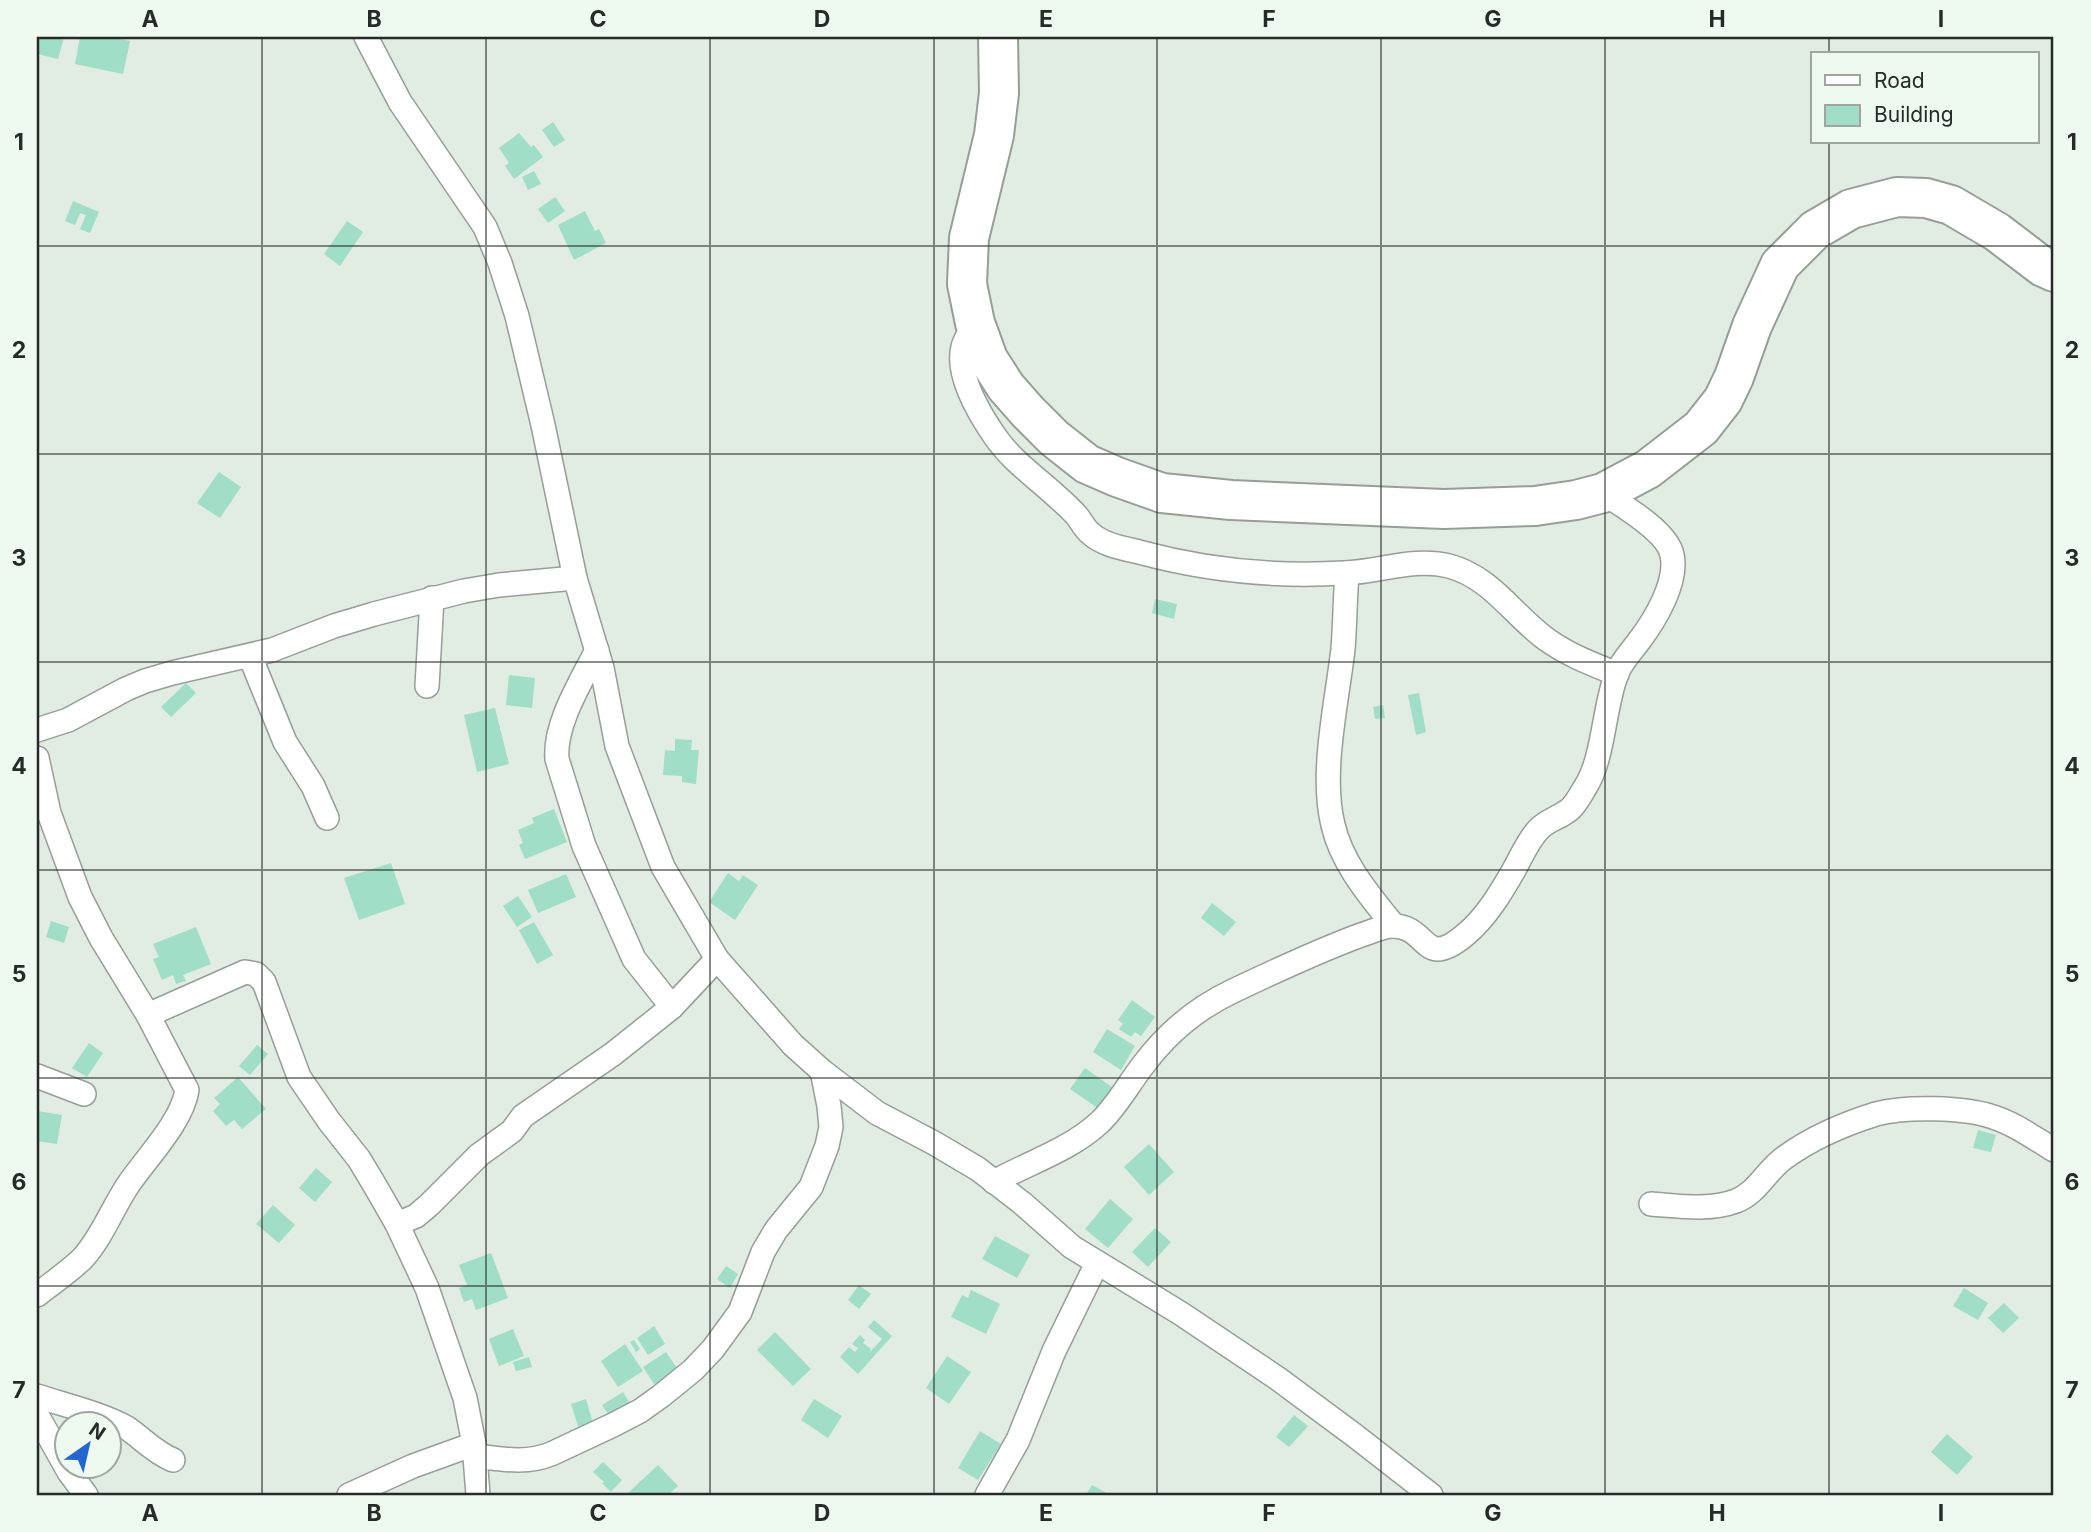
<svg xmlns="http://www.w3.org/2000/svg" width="2091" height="1532" viewBox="0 0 2091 1532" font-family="Inter,sans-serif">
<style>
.building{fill:#a1dec7}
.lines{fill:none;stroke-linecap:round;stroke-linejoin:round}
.minor-casing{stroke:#959f96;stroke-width:26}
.trunk-casing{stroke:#959f96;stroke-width:42}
.minor{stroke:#fff;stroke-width:23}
.trunk{stroke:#fff;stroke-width:38}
.grid{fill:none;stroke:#272b27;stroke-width:2;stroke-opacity:0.55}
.neatline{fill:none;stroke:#272b27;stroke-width:2.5}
.grid-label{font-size:23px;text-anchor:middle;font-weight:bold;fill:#272b27}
</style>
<rect width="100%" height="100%" fill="#e1ece2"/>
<g class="building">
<path d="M37 37H64L58 59 37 54Z"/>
<path d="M80 37H112L130 41 123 74 75 64Z"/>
<path d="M553 122 565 140 554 147 542 130Z"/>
<path d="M519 133 531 147 534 145 543 157 514 179 505 166 509 163 499 148Z"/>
<path d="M534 171 541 184 528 190 522 177Z"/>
<path d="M555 197 565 211 548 223 538 209Z"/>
<path d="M73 201 99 212 90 233 80 229 86 215 80 213 75 225 65 221Z"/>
<path d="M585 211 595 231 599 229 606 243 574 260 558 225Z"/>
<path d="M347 221 363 232 340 266 324 254Z"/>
<path d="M219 472 241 487 220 518 197 503Z"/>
<path d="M1155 599 1177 604 1174 619 1152 613Z"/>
<path d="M509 675 535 678 532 708 506 705Z"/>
<path d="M186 683 196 693 171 717 161 707Z"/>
<path d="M1419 693 1426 732 1416 735 1408 695Z"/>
<path d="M1383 705 1385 718 1375 719 1373 707Z"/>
<path d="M495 708 509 764 477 772 464 715Z"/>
<path d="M675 739 692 740 691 750H699L696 784 682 782V776L663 775 665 750 675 751Z"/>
<path d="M554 809 567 842 525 859 519 845 523 843 518 830 534 823 532 818Z"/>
<path d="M391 863 405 904 359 920 344 878Z"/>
<path d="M728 873 739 881 743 875 758 885 735 920 709 902Z"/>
<path d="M566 874 576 897 538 913 528 890Z"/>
<path d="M518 896 532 917 517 927 503 906Z"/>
<path d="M1212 903 1236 922 1224 936 1201 918Z"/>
<path d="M51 921 69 927 64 943 46 937Z"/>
<path d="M534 922 553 955 537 964 519 930Z"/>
<path d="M196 927 211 964 183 975 186 981 176 984 173 975 162 980 153 959 159 957 153 944Z"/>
<path d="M1132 1000 1155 1017 1141 1036 1135 1032 1131 1037 1119 1029 1123 1024 1118 1020Z"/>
<path d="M1107 1029 1135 1046 1121 1070 1093 1052Z"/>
<path d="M89 1043 103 1053 87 1077 72 1068Z"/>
<path d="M257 1045 268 1054 250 1075 239 1066Z"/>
<path d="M1085 1068 1113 1088 1099 1109 1070 1089Z"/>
<path d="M238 1077 266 1109 242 1129 234 1120 226 1126 213 1111 220 1104 214 1098Z"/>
<path d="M37 1111 62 1115 57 1144 37 1141Z"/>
<path d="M1978 1130 1996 1135 1991 1152 1973 1148Z"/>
<path d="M1149 1144 1174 1172 1149 1195 1124 1167Z"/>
<path d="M316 1168 332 1182 315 1202 299 1188Z"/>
<path d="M1110 1199 1133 1219 1108 1248 1085 1229Z"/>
<path d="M273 1205 295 1225 279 1243 256 1224Z"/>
<path d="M1155 1228 1171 1242 1148 1267 1132 1252Z"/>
<path d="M995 1236 1030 1255 1017 1278 982 1259Z"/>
<path d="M491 1253 508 1298 476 1310 472 1299 464 1302 459 1288 467 1285 459 1265Z"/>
<path d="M726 1266 738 1274 730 1288 717 1279Z"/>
<path d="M859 1285 871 1294 859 1309 848 1300Z"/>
<path d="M1964 1288 1988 1303 1978 1320 1953 1306Z"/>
<path d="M971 1290 1000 1304 986 1334 951 1317 962 1295 968 1298Z"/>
<path d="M2004 1303 2019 1318 2003 1333 1988 1318Z"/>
<path d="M874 1320 892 1336 858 1374 840 1357 849 1347 855 1352 858 1348 852 1344 860 1335 865 1340 863 1343 871 1349 869 1353 882 1339 868 1327Z"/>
<path d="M654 1326 665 1344 648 1355 637 1338Z"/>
<path d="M513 1329 524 1356 499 1366 489 1339Z"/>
<path d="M775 1332 811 1369 793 1386 757 1350Z"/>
<path d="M634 1340 640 1349 636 1352 630 1342Z"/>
<path d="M625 1344 643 1371 618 1387 601 1361Z"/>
<path d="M666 1352 681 1374 658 1390 643 1367Z"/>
<path d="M947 1356 971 1372 949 1404 926 1388Z"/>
<path d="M529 1357 532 1367 516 1371 513 1362Z"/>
<path d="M623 1392 634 1410 614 1423 602 1405Z"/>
<path d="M586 1399 594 1427 580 1432 571 1404Z"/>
<path d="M814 1399 842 1416 828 1438 801 1420Z"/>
<path d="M1294 1415 1308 1426 1289 1447 1276 1437Z"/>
<path d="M980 1431 1001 1444 978 1480 958 1468Z"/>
<path d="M1947 1434 1973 1457 1957 1475 1931 1452Z"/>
<path d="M603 1462 622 1480 611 1492 602 1483 604 1482 593 1472Z"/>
<path d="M658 1465 678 1486 668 1495H630L628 1493Z"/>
<path d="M1092 1485 1110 1495H1086Z"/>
</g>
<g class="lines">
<defs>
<g id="minor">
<path d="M366 37 400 102 485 227 500 263 517 316 543 425 575 578 602 668 617 746 663 867 717 959 793 1045 822 1071 877 1113 934 1143 978 1169 1022 1203 1072 1247 1180 1313 1277 1378 1354 1435 1431 1495"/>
<path d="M975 323C972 330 965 339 963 347 956 374 979 413 994 435 1010 459 1033 475 1054 494 1062 501 1070 508 1077 516 1081 521 1085 529 1090 533 1103 545 1122 548 1139 552 1205 570 1275 577 1344 573 1379 572 1414 557 1449 566 1491 577 1513 615 1546 639 1568 655 1592 664 1617 674"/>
<path d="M1347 573C1345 598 1345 624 1343 649 1337 702 1320 773 1333 825 1342 864 1370 896 1394 926"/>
<path d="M597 650C581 682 554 724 557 759L584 846 634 959 672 1007"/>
<path d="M250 656 285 742 313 786 327 818"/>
<path d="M427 686 432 598"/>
<path d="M37 730 68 720 126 689 145 681 172 673 272 650 334 626 374 614 464 591 499 585 575 578"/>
<path d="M37 758 49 813 80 897 101 938 148 1015 187 1090C182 1122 147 1157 128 1185 112 1209 102 1237 83 1258 69 1272 52 1283 37 1295"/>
<path d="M148 1015 245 972 256 974 264 982 299 1077 329 1121 359 1159 374 1184 397 1224 427 1288 465 1398 474 1444 478 1495"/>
<path d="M37 1076 84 1094"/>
<path d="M994 1182C1030 1162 1070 1150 1100 1122 1117 1106 1129 1083 1144 1064 1168 1032 1197 1008 1233 991 1275 971 1318 951 1361 935 1371 932 1383 926 1393 926 1429 926 1422 971 1465 935 1486 918 1502 891 1515 868 1522 855 1528 841 1538 830 1546 821 1556 819 1566 812 1574 808 1581 794 1586 786 1604 757 1604 705 1617 673 1622 661 1631 652 1639 641 1655 620 1678 582 1672 555 1668 532 1622 505 1603 493"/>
<path d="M1651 1204C1679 1206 1709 1211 1736 1201 1757 1193 1766 1171 1784 1158 1810 1139 1844 1124 1876 1114 1904 1106 1965 1107 1993 1117 2015 1124 2034 1138 2054 1150"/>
<path d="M397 1224 416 1216 429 1205 479 1155 512 1131 523 1116 613 1054 672 1007 717 959"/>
<path d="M37 1396C64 1405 103 1414 127 1428 143 1439 154 1452 173 1460"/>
<path d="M37 1415 69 1472 86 1495"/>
<path d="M476 1456C502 1459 526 1464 551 1454L613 1425 640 1411 661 1396 693 1370 713 1349 740 1312 763 1252 776 1230 811 1187 827 1146 831 1127 829 1106 822 1071"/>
<path d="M349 1495 413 1466 474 1444"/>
<path d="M987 1495 1018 1440 1054 1351 1097 1263"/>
</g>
<path id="trunk" d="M998 37 999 93 994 135 969 238 967 284 975 323 988 359 1006 387 1028 412 1054 438 1087 464 1117 477 1162 493 1231 500 1444 509 1535 506 1576 500 1603 493 1648 469 1701 428 1723 400 1734 377 1752 326 1780 265 1815 230 1851 209 1897 197 1926 198 1951 205 1997 232 2043 267 2054 272"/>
</defs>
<use href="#minor" class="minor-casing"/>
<use href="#trunk" class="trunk-casing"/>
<use href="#minor" class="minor"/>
<use href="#trunk" class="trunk"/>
</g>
<path class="grid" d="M262 37V1495M486 37V1495M710 37V1495M934 37V1495M1157 37V1495M1381 37V1495M1605 37V1495M1829 37V54M1829 142V1495M37 246H2054M37 454H2054M37 662H2054M37 870H2054M37 1078H2054M37 1286H2054"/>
<rect width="2091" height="1532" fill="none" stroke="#eef9ef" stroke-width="77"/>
<rect x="1811" y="52" width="228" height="91" fill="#eef9ef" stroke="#9ea79f" stroke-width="2"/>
<rect x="1825" y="75" width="35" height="10" fill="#ffffff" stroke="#9ea79f" stroke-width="2"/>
<text x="1874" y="88" font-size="21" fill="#272b27">Road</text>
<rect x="1825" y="105" width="35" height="21" fill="#a1dec7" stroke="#9ea79f" stroke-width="2"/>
<text x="1874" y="122" font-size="21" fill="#272b27">Building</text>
<g transform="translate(88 1445) rotate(34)"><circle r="33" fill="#eef9ef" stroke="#9ea79f" stroke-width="2"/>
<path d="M0-5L12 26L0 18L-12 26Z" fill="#2465d2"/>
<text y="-10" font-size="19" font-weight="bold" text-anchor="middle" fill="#272b27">N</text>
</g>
<rect x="38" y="38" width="2014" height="1456" class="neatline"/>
<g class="grid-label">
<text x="150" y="27">A</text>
<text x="374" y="27">B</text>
<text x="598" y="27">C</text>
<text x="822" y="27">D</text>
<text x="1046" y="27">E</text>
<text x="1269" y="27">F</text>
<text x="1493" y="27">G</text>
<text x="1717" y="27">H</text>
<text x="1941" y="27">I</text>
<text x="19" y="150">1</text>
<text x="2072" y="150">1</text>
<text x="19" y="358">2</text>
<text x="2072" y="358">2</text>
<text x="19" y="566">3</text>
<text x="2072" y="566">3</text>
<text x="19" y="774">4</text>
<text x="2072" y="774">4</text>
<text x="19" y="982">5</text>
<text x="2072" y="982">5</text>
<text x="19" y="1190">6</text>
<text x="2072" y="1190">6</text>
<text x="19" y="1398">7</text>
<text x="2072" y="1398">7</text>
<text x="150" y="1521">A</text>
<text x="374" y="1521">B</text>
<text x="598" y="1521">C</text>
<text x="822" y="1521">D</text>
<text x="1046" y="1521">E</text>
<text x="1269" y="1521">F</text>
<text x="1493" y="1521">G</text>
<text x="1717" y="1521">H</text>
<text x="1941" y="1521">I</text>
</g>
</svg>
